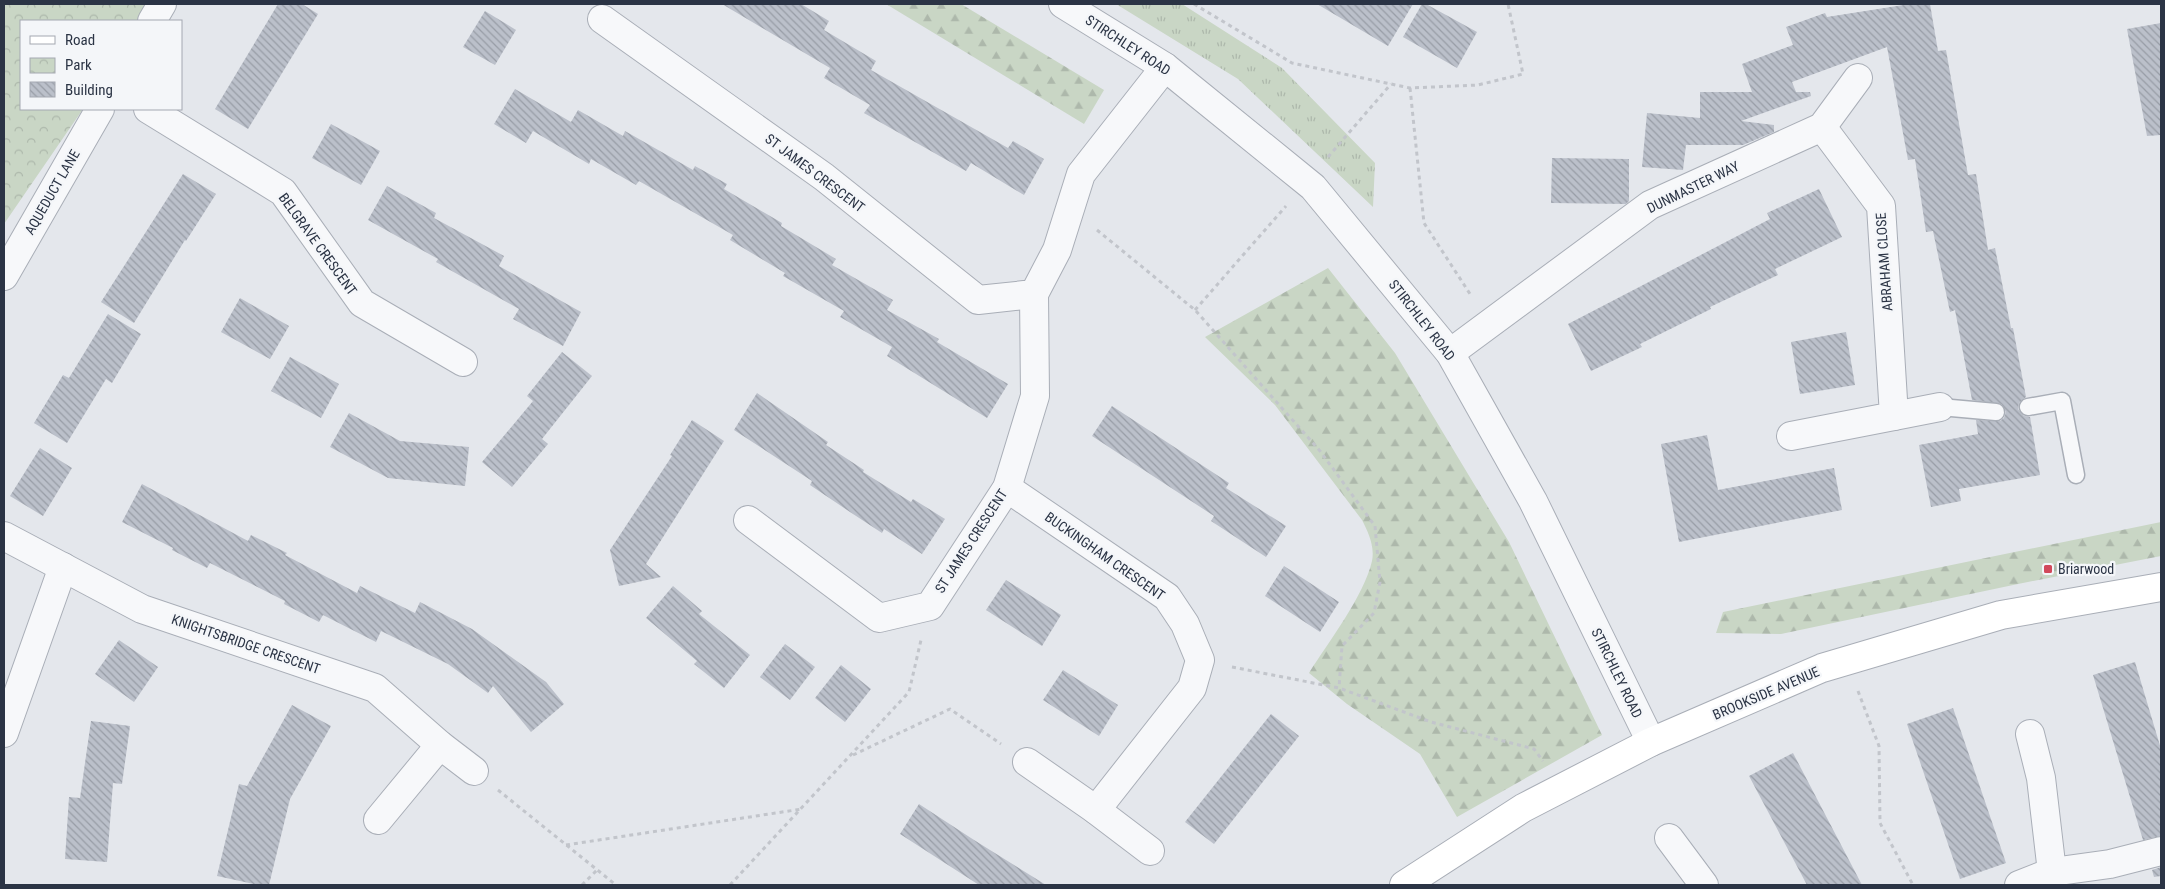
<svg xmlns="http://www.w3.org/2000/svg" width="2165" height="889" viewBox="0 0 2165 889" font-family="'Roboto Condensed',sans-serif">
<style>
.grass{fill:url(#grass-tufts)}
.forest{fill:url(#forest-firs)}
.park{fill:url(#park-crowns)}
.building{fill:url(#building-back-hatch)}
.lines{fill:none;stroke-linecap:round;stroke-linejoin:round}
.lane-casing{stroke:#a9aeb7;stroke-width:19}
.street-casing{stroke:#a9aeb7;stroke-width:30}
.secondary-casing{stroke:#a9aeb7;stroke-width:30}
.path{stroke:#c2c5cb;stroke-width:3;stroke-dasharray:4 4;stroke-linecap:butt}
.lane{stroke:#f7f8fa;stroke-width:16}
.street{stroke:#f7f8fa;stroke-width:28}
.secondary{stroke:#fff;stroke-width:28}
.poi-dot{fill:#d1495b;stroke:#f4f6f9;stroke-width:2}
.labels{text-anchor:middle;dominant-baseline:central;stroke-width:4.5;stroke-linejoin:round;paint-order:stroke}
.street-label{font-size:14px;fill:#2b3445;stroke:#f4f6f9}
.poi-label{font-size:14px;fill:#2b3445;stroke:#f4f6f9;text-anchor:start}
</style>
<defs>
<pattern id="grass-tufts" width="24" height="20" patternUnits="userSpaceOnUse" patternTransform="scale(1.25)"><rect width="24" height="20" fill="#c9d6c5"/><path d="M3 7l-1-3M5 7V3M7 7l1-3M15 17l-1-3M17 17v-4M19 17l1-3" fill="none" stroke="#adb8ab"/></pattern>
<pattern id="forest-firs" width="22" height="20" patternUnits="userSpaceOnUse" patternTransform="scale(1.25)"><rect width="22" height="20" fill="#c9d6c5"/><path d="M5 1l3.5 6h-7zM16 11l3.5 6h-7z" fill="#adb8ab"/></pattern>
<pattern id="park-crowns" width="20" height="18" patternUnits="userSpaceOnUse" patternTransform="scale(1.25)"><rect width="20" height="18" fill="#c9d6c5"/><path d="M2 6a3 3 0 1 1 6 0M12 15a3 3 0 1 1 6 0" fill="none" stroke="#adb8ab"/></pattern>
<pattern id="building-back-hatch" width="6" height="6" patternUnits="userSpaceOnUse" patternTransform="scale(1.25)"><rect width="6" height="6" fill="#bbc0ca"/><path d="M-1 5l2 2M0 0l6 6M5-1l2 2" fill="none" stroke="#989da6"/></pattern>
</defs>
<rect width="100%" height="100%" fill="#e4e7ec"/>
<path class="grass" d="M1116 4H1182L1282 68 1375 163 1373 207 1238 79Z"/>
<g class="forest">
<path d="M886 4H961L1104 90 1084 124Z"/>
<path d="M1328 268 1395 353 1509 542 1602 735 1457 817 1420 754 1347 704 1309 673C1329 641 1364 596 1372 561 1375 546 1368 532 1362 520L1275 405 1205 337Z"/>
<path d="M2161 522V556L2018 584 1781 634 1716 633 1723 612Z"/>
</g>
<path class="park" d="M4 4H148L138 21H21V109H83L4 224Z"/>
<g class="building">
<path d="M278 4H302L318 14 248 129 215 109Z"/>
<path d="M722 4H801L829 21 824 30 876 61 871 70 1008 148 1013 141 1044 159 1024 195 971 163 966 171 864 113 870 105 824 78 830 68Z"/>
<path d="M1317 4H1413L1388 46Z"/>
<path d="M1422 4H1426L1477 32 1457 68 1403 37Z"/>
<path d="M1910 4H1930L1938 51 1946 50 1968 175 1976 174 1988 250 1995 248 2011 328H2013L2026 397 2019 403 2018 409 2024 416 2030 417 2040 475 1959 489 1961 501 1931 507 1919 445 1978 434 1976 420 2000 421 2004 418 2006 412 2001 404 1972 400 1955 310 1950 312 1933 231 1926 232 1915 159 1908 160 1887 47 1792 82 1796 92H1810L1811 96 1741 121 1774 125V132L1743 145H1686L1683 170 1642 167 1647 113 1700 118V92H1752L1742 64 1793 45 1786 27 1825 13 1827 17Z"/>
<path d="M485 11 516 30 495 65 463 47Z"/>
<path d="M2161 23V135L2147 136 2127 29Z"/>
<path d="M515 89 571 122 578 110 623 136 625 131 693 170 695 166 727 184 724 189 782 223 781 226 836 259 832 265 893 300 887 310 939 339 937 342 1008 384 987 418 887 356 892 347 840 317 844 311 783 276 785 273 730 240 733 235 639 181 636 185 591 159 589 164 533 131 526 143 494 124Z"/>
<path d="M331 124 380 151 361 185 312 158Z"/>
<path d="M1552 158 1629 159V201L1626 204 1551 203Z"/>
<path d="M183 174 216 194 186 241 185 240 134 323 101 302Z"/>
<path d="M387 186 436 213 434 218 504 256 499 266 581 312 563 346 513 319 519 309 436 262 438 259 368 220Z"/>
<path d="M1819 189 1842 237 1775 269 1778 275 1710 307 1711 309 1640 344 1642 347 1591 371 1568 324 1770 219 1767 213Z"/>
<path d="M240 298 289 326 270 359 221 332Z"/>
<path d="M108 314 141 334 112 383 106 379 67 443 34 423 63 375 69 378Z"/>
<path d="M1846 332 1855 385 1800 394 1791 342Z"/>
<path d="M562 352 592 376 542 439 548 444 512 487 482 462 533 401 527 396Z"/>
<path d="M290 357 339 384 321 418 271 391Z"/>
<path d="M757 393 828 442 826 445 864 470 863 472 911 502 913 499 945 519 922 554 884 529 882 533 850 512 810 485 812 481 734 430Z"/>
<path d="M1112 406 1229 483 1226 488 1286 526 1266 557 1211 521 1214 516 1092 436Z"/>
<path d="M349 413 400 441 469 447 465 486 388 478 330 447Z"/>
<path d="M692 420 724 441 646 564 661 577 619 586 610 550 672 456 670 455Z"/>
<path d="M1707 435 1718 490 1834 468 1842 510 1679 542 1661 444Z"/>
<path d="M40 448 72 468 43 516 10 496Z"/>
<path d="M142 484 248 541 251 535 287 553 285 555 357 593 360 586 415 613 420 602 472 629 546 682 564 704 531 732 493 686 488 693 448 664 381 631 376 642 323 615 319 622 284 604 285 601 210 563 207 568 172 550 173 548 122 522Z"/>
<path d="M1284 566 1339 602 1320 632 1265 596Z"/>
<path d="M1006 580 1061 615 1042 646 986 610Z"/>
<path d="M673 586 702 611 699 614 750 655 724 688 694 664 697 661 646 618Z"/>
<path d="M119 640 158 667 134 702 95 674Z"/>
<path d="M785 644 815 667 790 700 760 677Z"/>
<path d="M2135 662 2161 749V836L2143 840 2093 675Z"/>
<path d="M841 665 871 689 845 722 815 698Z"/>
<path d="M1063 670 1118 705 1099 736 1043 700Z"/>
<path d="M292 705 331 726 290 799 269 885H258L217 876 239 784 247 786Z"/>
<path d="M1953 708 2006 863 1960 879 1907 724Z"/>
<path d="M1271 714 1299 736 1214 844 1185 822Z"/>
<path d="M91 721 130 726 122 784 113 783 107 862 65 859 69 797 80 798Z"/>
<path d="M1793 753 1862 885H1807L1749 776Z"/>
<path d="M919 804 974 840 1046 885H979L900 834Z"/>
<path d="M2161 867V876L2154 877 2152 870Z"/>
</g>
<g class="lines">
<defs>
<g id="lane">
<path d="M1940 407 1996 412"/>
<path d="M2028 407 2062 401 2076 475"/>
</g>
<g id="street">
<path d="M1063 4 1165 67 1313 187 1450 353 1533 501 1651 742"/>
<path d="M602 19 824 177 978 300 1034 294 1057 250 1081 174 1165 67"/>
<path d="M152 21 162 4"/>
<path d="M148 109 283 192 362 303 463 362"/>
<path d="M4 276 100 109"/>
<path d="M1450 353 1650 205 1822 127 1858 78"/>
<path d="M1894 416 1940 407"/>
<path d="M1791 436 1894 416 1881 206 1822 127"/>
<path d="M1007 488 1167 597 1185 624 1200 660 1192 688 1096 810"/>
<path d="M748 520 879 618 930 606 1007 488 1035 396 1034 294"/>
<path d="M4 536 142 609 375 688 440 745 474 771"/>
<path d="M4 733 63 567"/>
<path d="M2030 734 2041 778 2052 872"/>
<path d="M1027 762 1096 810 1150 851"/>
<path d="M378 820 440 745"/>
<path d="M1669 838 1704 885"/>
<path d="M2019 885 2052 872 2110 864 2161 851"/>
</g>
<path id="secondary" d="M1404 885 1523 808 1651 742 1822 668 2001 615 2161 587"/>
</defs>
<use href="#lane" class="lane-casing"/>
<use href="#street" class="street-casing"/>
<use href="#secondary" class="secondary-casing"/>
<g class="path">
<path d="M1194 4 1292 63 1391 84 1410 88 1478 85 1523 74 1508 4"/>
<path d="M1410 88 1424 223 1472 297"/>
<path d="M1328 157 1391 84"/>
<path d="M1097 230 1195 310 1320 451 1375 526 1380 582 1374 613 1342 646 1339 688"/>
<path d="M1195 310 1286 206"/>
<path d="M1232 667 1339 688 1431 722 1534 749 1543 761"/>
<path d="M1858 691 1879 746 1880 823 1913 885"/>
<path d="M853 755 950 709 1001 744"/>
<path d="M498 790 616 885"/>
<path d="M566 845 802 809"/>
<path d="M582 885 597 870"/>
<path d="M730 885 909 692 921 640"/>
</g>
<use href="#lane" class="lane"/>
<use href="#street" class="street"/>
<use href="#secondary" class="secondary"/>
</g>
<rect class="poi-dot" x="2043" y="564" width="10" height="10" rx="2.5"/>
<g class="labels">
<g class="street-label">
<text transform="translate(1128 45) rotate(33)">STIRCHLEY ROAD</text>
<text transform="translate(815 173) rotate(37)">ST JAMES CRESCENT</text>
<text transform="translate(1693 187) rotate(-26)">DUNMASTER WAY</text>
<text transform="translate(52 192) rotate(-60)">AQUEDUCT LANE</text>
<text transform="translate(318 244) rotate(54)">BELGRAVE CRESCENT</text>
<text transform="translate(1884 262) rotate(-94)">ABRAHAM CLOSE</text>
<text transform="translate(1422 320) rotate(52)">STIRCHLEY ROAD</text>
<text transform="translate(971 541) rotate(-57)">ST JAMES CRESCENT</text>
<text transform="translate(1105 556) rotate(35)">BUCKINGHAM CRESCENT</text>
<text transform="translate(246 644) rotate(19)">KNIGHTSBRIDGE CRESCENT</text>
<text transform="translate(1617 673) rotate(64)">STIRCHLEY ROAD</text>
<text transform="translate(1766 693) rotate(-23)">BROOKSIDE AVENUE</text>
</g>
<g class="poi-label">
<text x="2058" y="569">Briarwood</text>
</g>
</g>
<rect width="2165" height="889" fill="none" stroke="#2b3445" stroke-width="10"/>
<rect x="20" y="20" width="162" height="90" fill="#f4f6f9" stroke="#a4a8b1"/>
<rect x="30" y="36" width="25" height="8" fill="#ffffff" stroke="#a4a8b1"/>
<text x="65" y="45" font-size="15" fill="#2b3445">Road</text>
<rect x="30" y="58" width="25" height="15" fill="url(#park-crowns)" stroke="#a4a8b1"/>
<text x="65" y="70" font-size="15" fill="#2b3445">Park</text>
<rect x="30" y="82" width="25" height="15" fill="url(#building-back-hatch)" stroke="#a4a8b1"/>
<text x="65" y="95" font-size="15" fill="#2b3445">Building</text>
</svg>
